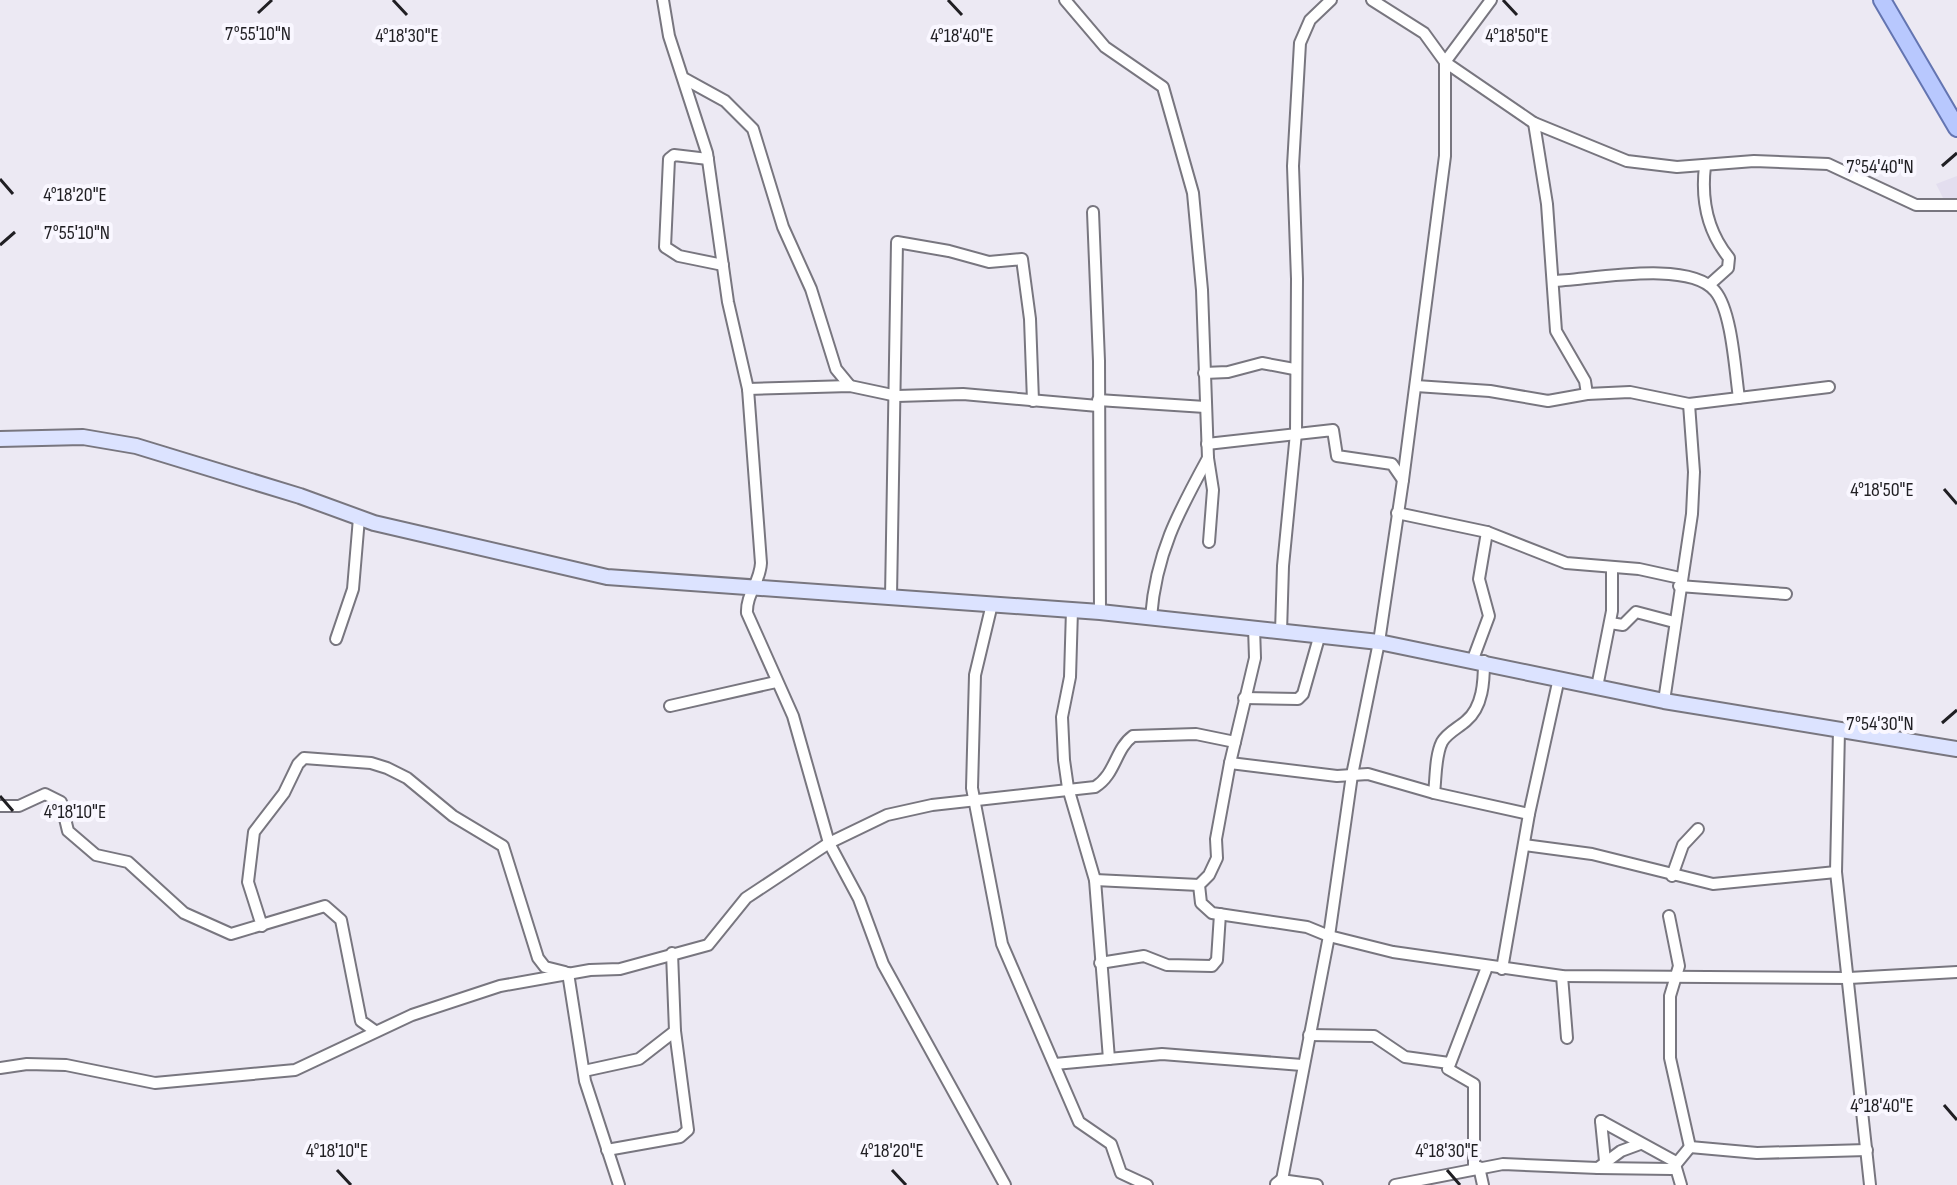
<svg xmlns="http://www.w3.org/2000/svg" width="1957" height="1185" viewBox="0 0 1957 1185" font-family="'Sofia Sans Condensed',sans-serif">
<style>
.built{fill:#e3deef}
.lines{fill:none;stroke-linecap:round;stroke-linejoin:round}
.street-casing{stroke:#78767f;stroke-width:14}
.secondary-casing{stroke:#78767f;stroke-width:18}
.primary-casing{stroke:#6475b1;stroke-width:20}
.street{stroke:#fff;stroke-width:10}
.secondary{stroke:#dce3ff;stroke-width:14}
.primary{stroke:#b8c8fe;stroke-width:16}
.ticks{fill:none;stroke:#201f23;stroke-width:3}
.ticks-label{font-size:20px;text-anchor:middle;fill:#201f23;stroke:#f9f7ff;stroke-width:8;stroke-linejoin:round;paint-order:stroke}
</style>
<rect width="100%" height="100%" fill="#ece9f3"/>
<path class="built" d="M1957 176V199L1945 202 1936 184Z"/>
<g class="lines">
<defs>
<g id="street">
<path d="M663 0 669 36 707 153 728 302 748 389 761 563C760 583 746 594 747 613L793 716 829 843 859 899 883 964 1005 1185"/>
<path d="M1065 0 1105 47 1163 87 1193 193 1202 290 1208 458 1213 490 1209 542"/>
<path d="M1372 0 1424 33 1445 62 1534 123 1627 161 1677 167 1754 161 1828 164 1916 205H1957"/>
<path d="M685 79 725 101 753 129 783 227 811 289 836 369 850 386"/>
<path d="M1534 123 1547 204 1556 331 1585 381 1587 394"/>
<path d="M708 159 674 155 669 159 665 247 679 256 723 265"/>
<path d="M1705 166C1701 200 1707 231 1729 258L1728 268 1709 285"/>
<path d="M1093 212 1099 361 1100 612"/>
<path d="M1553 281C1589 280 1689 259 1715 291 1732 311 1735 371 1739 398"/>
<path d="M1204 373 1228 372 1262 363 1294 369"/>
<path d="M1416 386 1490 391 1548 401 1587 394 1630 392 1689 404 1829 387"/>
<path d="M748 389 850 386 897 396 963 394 1098 406"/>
<path d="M1098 400 1205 407"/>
<path d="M1207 444 1333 430 1337 456 1392 464 1403 480"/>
<path d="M1397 513 1487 532 1566 563 1639 569 1680 578"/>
<path d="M1679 586 1786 594"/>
<path d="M891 597 897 242 949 251 989 262 1022 259 1030 319 1033 401"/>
<path d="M992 604 975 675 972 788 1002 944 1079 1122 1111 1144 1121 1173 1147 1185"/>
<path d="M1072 610 1070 677 1062 717 1064 760 1068 788 1095 880 1109 1059"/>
<path d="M1151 617C1156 553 1178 513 1208 458"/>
<path d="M1610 623 1623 625 1636 612 1674 622"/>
<path d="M1254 627 1255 658 1230 763 1216 839 1217 858 1209 875 1199 885 1201 903 1212 913 1307 927 1329 936 1393 952 1562 976 1849 978 1957 972"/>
<path d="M1281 632 1283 566 1296 433 1297 279 1293 166 1300 43 1310 20 1331 0"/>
<path d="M336 639 353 589 359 518"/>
<path d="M1473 659 1489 616 1479 579 1487 532"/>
<path d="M1597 687 1612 611V568"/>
<path d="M1244 698 1298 699 1303 694 1320 634"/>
<path d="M1664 701 1692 514 1694 472 1689 404"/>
<path d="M670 706 776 682"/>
<path d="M1839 730 1836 872 1870 1185"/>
<path d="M1230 763 1337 776 1368 774 1434 793 1529 814"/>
<path d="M1434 793C1436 778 1435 756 1442 742 1447 733 1458 728 1466 721 1483 707 1484 681 1484 661"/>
<path d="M0 806H19L45 794 61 802 68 831 96 855 128 862 184 913 231 934 325 906 341 920 361 1021 375 1031"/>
<path d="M1524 845 1592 854 1713 884 1836 872"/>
<path d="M1672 876 1683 845 1698 829"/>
<path d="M1095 880 1199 885"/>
<path d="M1669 916 1679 966 1670 996V1058L1690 1147"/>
<path d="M262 926 248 882 254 832 284 793 298 764 304 758 371 763 387 768 407 778 453 816 503 846 538 958 545 967 565 972"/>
<path d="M1100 963 1144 956 1167 965 1212 966 1217 960 1220 914"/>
<path d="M1502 969 1529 814 1559 678"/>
<path d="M568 973 585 1081 619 1185"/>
<path d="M1562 976 1567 1038"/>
<path d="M1309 1035 1374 1036 1405 1057 1449 1063"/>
<path d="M1055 1064 1162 1054 1302 1065"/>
<path d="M0 1068 27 1064 66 1065 155 1083 295 1070 412 1015 500 986 590 970 620 969 708 945 746 898 829 843 887 815 932 805 1095 787C1116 774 1115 749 1133 736L1196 734 1235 742"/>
<path d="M584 1071 639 1059 675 1031"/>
<path d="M1601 1121 1674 1161 1681 1185"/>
<path d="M1601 1121 1605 1161"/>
<path d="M1690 1147 1757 1153 1867 1150"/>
<path d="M607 1150 680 1137 688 1130 675 1031 672 953"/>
<path d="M1479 1167 1483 1185"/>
<path d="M1474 1168V1084L1448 1069 1487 967"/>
<path d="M1598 1168 1672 1169 1690 1147"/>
<path d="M1276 1184 1281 1180 1317 1185"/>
<path d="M1281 1185 1329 936 1352 775 1379 642 1403 480 1445 156V62L1491 0"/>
<path d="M1395 1185 1503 1164 1598 1168 1621 1151 1640 1144"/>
</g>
<path id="secondary" d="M0 439 83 437 136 446 300 496 374 523 607 577 1100 612 1379 642 1664 701 1957 749"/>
<path id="primary" d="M1882 0 1957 128"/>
</defs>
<use href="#street" class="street-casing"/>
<use href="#secondary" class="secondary-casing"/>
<use href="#primary" class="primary-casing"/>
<use href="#street" class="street"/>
<use href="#secondary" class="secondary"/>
<use href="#primary" class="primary"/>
</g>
<path class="ticks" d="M393 0 407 15M948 0 962 15M1503 0 1517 15M258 13 272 0M1942 166 1957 153M0 179 13 194M0 245 15 232M1944 489 1957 504M1942 723 1957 710M0 796 13 811M1944 1105 1957 1120M337 1170 351 1185M892 1170 906 1185M1447 1170 1460 1185"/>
<g class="ticks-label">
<text x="258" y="40">7°55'10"N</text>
<text x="407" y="42">4°18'30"E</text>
<text x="962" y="42">4°18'40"E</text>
<text x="1517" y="42">4°18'50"E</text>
<text x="1880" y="173">7°54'40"N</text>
<text x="75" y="201">4°18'20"E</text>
<text x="77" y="239">7°55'10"N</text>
<text x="1882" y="496">4°18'50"E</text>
<text x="1880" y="730">7°54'30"N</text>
<text x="75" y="818">4°18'10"E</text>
<text x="1882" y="1112">4°18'40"E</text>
<text x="337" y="1157">4°18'10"E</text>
<text x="892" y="1157">4°18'20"E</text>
<text x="1447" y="1157">4°18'30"E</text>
</g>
</svg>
